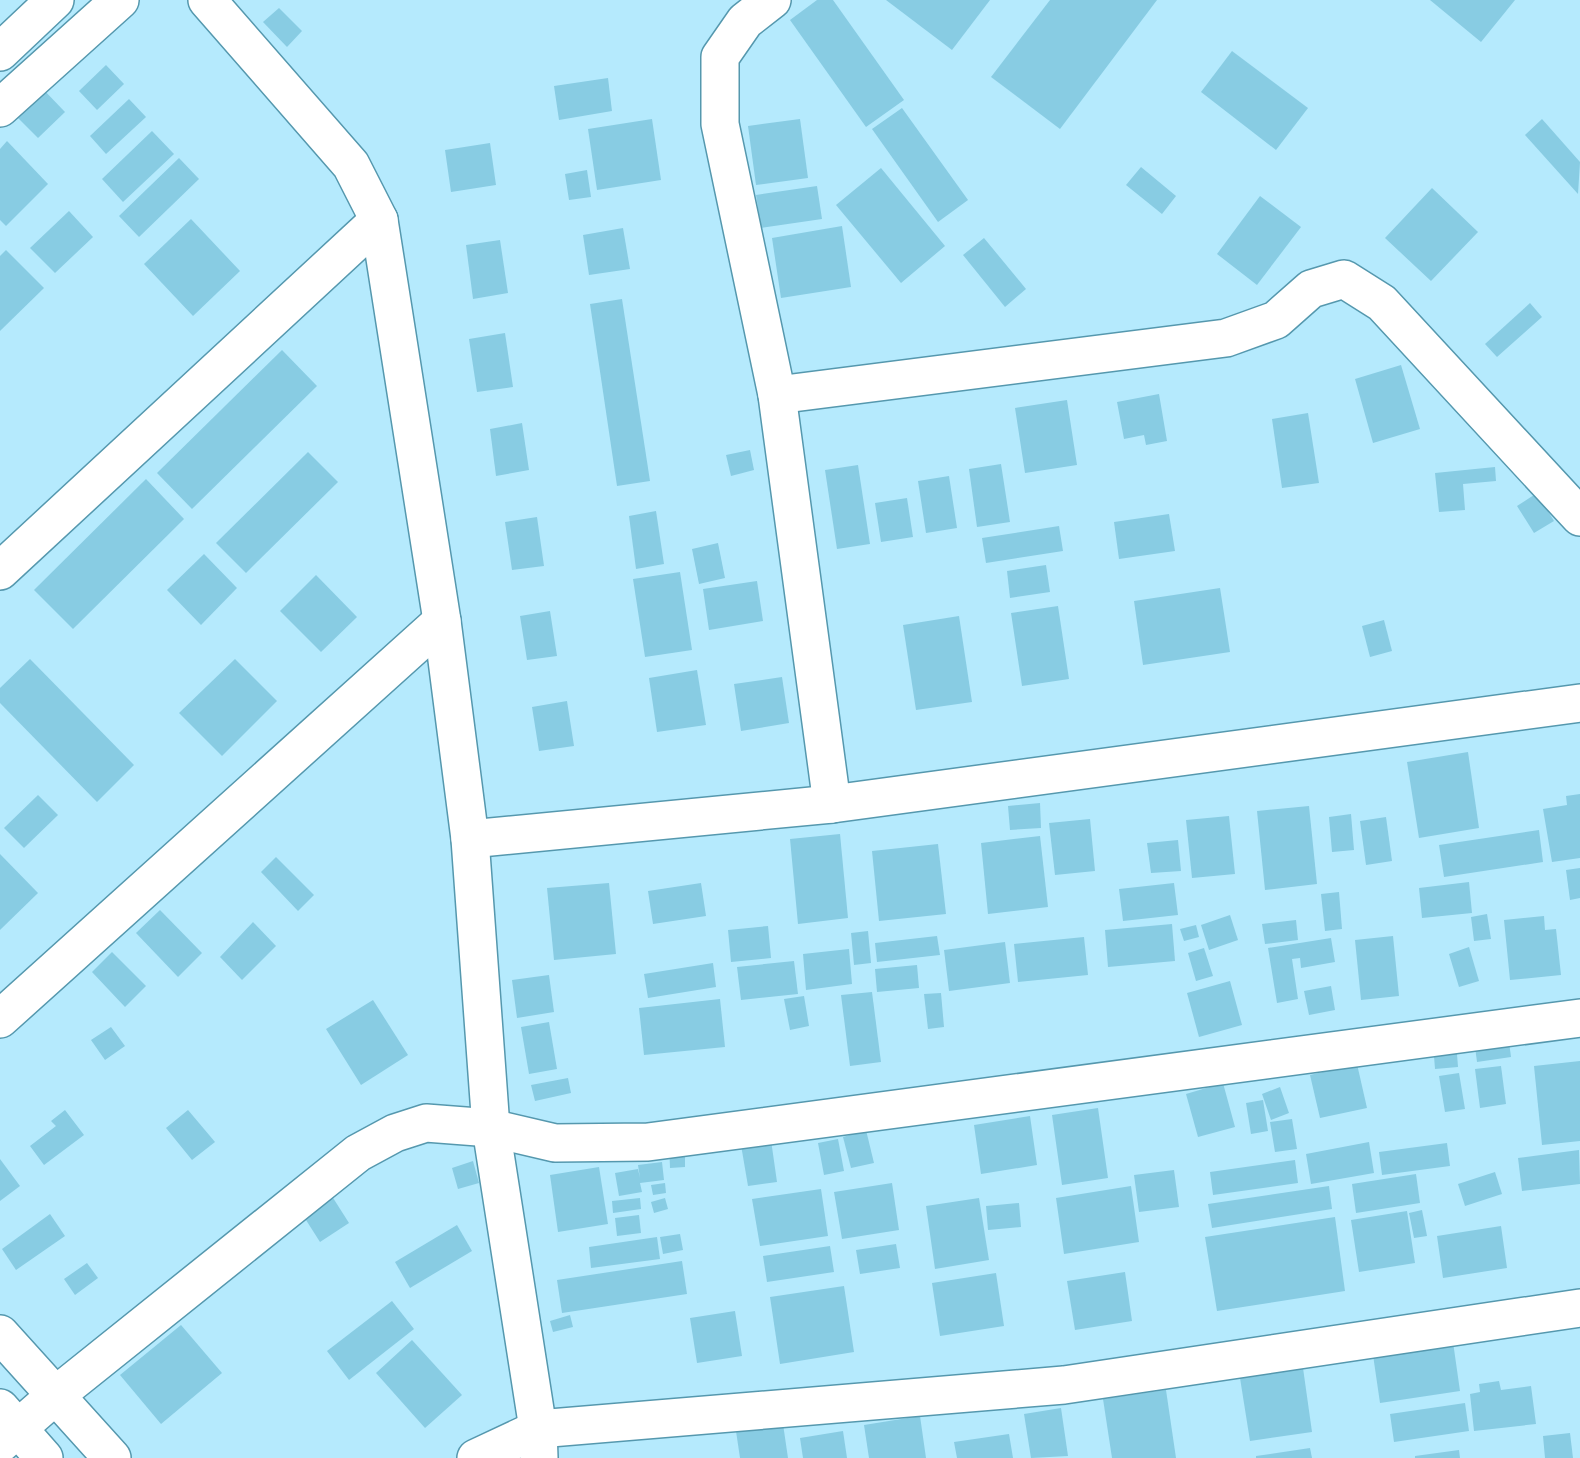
<svg xmlns="http://www.w3.org/2000/svg" width="1580" height="1458" viewBox="0 0 1580 1458" font-family="'Exo 2',sans-serif">
<style>
.building{fill:#88cce3}
.lines{fill:none;stroke-linecap:round;stroke-linejoin:round}
.minor-casing{stroke:#5598ae;stroke-width:40}
.minor{stroke:#fff;stroke-width:37}
</style>
<rect width="100%" height="100%" fill="#b5eafd"/>
<g class="building">
<path d="M817 0H833L904 100 866 127 790 20Z"/>
<path d="M886 0H990L952 50Z"/>
<path d="M1050 0H1157L1060 129 991 77Z"/>
<path d="M1430 0H1515L1481 42Z"/>
<path d="M279 8 302 31 287 47 263 22Z"/>
<path d="M1232 51 1308 108 1276 150 1201 92Z"/>
<path d="M106 65 124 84 97 110 79 91Z"/>
<path d="M608 78 612 111 559 120 554 86Z"/>
<path d="M40 86 65 112 38 138 13 113Z"/>
<path d="M129 99 146 117 106 154 90 136Z"/>
<path d="M902 108 968 200 938 222 872 129Z"/>
<path d="M652 119 661 180 597 190 588 129Z"/>
<path d="M800 119 808 178 756 185 748 126Z"/>
<path d="M1542 119 1580 162 1578 194 1525 135Z"/>
<path d="M152 131 174 154 123 202 102 179Z"/>
<path d="M7 141 48 184 6 226 0 220V149Z"/>
<path d="M490 143 496 185 451 192 445 150Z"/>
<path d="M179 158 199 179 139 237 119 216Z"/>
<path d="M1141 167 1176 196 1162 214 1126 185Z"/>
<path d="M881 168 945 246 901 283 836 205Z"/>
<path d="M587 170 591 197 569 200 565 174Z"/>
<path d="M817 186 822 219 761 228 756 195Z"/>
<path d="M1432 188 1478 232 1431 281 1385 238Z"/>
<path d="M1260 196 1301 227 1257 285 1217 254Z"/>
<path d="M69 211 93 237 55 273 30 248Z"/>
<path d="M191 219 240 271 193 316 144 264Z"/>
<path d="M842 226 851 287 781 298 772 238Z"/>
<path d="M623 228 630 269 589 275 583 235Z"/>
<path d="M984 238 1026 289 1005 307 963 255Z"/>
<path d="M500 240 508 293 473 299 466 245Z"/>
<path d="M6 250 44 288 0 331V256Z"/>
<path d="M622 299 650 481 617 486 590 304Z"/>
<path d="M1530 303 1542 317 1497 357 1485 344Z"/>
<path d="M505 333 513 387 477 392 469 339Z"/>
<path d="M282 350 317 386 192 509 157 473Z"/>
<path d="M1401 365 1420 429 1373 443 1355 379Z"/>
<path d="M1159 394 1167 441 1146 445 1144 435 1124 439 1117 402Z"/>
<path d="M1067 400 1077 465 1025 473 1015 408Z"/>
<path d="M1308 413 1319 483 1282 488 1272 419Z"/>
<path d="M522 423 529 470 496 476 490 429Z"/>
<path d="M750 450 754 470 731 476 726 455Z"/>
<path d="M308 452 338 482 246 573 216 543Z"/>
<path d="M1001 464 1010 522 977 527 969 469Z"/>
<path d="M858 465 870 544 837 549 825 470Z"/>
<path d="M1495 467 1496 481 1463 484 1465 510 1439 512 1435 473Z"/>
<path d="M949 476 957 528 926 533 918 481Z"/>
<path d="M146 479 184 519 73 629 34 590Z"/>
<path d="M1537 493 1554 521 1534 533 1517 506Z"/>
<path d="M907 498 913 537 881 542 875 503Z"/>
<path d="M656 511 664 564 636 569 629 516Z"/>
<path d="M1169 514 1175 551 1119 559 1114 522Z"/>
<path d="M537 517 544 566 512 570 505 522Z"/>
<path d="M1059 526 1063 551 986 563 982 538Z"/>
<path d="M718 543 725 578 699 584 692 549Z"/>
<path d="M204 554 237 588 201 625 167 590Z"/>
<path d="M1046 565 1050 592 1010 598 1007 571Z"/>
<path d="M680 572 692 650 645 657 633 579Z"/>
<path d="M316 575 357 617 321 652 280 611Z"/>
<path d="M757 581 763 621 709 630 703 589Z"/>
<path d="M1220 588 1230 652 1143 665 1134 601Z"/>
<path d="M1058 606 1069 679 1022 686 1011 613Z"/>
<path d="M550 611 557 656 527 660 520 616Z"/>
<path d="M959 616 972 702 916 710 903 625Z"/>
<path d="M1384 620 1392 651 1370 657 1362 626Z"/>
<path d="M30 659 134 765 97 802 0 703V688Z"/>
<path d="M235 659 277 701 222 756 179 713Z"/>
<path d="M697 670 706 725 657 732 649 678Z"/>
<path d="M782 677 789 723 741 731 734 684Z"/>
<path d="M567 701 574 746 539 751 532 707Z"/>
<path d="M1468 752 1479 828 1419 838 1407 762Z"/>
<path d="M1580 794V858L1552 862 1543 809 1567 805 1566 796Z"/>
<path d="M38 795 58 815 24 848 4 828Z"/>
<path d="M1040 803 1041 828 1010 830 1008 806Z"/>
<path d="M1309 806 1317 884 1265 890 1257 811Z"/>
<path d="M1351 814 1354 850 1332 852 1329 817Z"/>
<path d="M1229 816 1235 874 1192 878 1186 820Z"/>
<path d="M1386 817 1392 861 1366 865 1360 821Z"/>
<path d="M1090 819 1095 871 1055 875 1049 823Z"/>
<path d="M1539 830 1543 862 1444 877 1439 845Z"/>
<path d="M840 834 848 918 798 924 790 839Z"/>
<path d="M1040 836 1048 907 988 914 981 843Z"/>
<path d="M1178 840 1181 871 1151 873 1147 843Z"/>
<path d="M938 844 946 914 879 921 872 851Z"/>
<path d="M0 854 38 893 0 930Z"/>
<path d="M276 857 314 895 298 911 261 872Z"/>
<path d="M1580 868V898L1570 900 1566 870Z"/>
<path d="M1469 882 1472 913 1422 918 1419 888Z"/>
<path d="M609 883 616 954 554 960 547 888Z"/>
<path d="M701 883 706 916 653 924 648 891Z"/>
<path d="M1174 883 1178 915 1123 921 1119 889Z"/>
<path d="M1339 892 1342 929 1325 931 1321 894Z"/>
<path d="M160 910 202 953 178 977 136 933Z"/>
<path d="M1487 914 1491 939 1474 941 1471 917Z"/>
<path d="M1230 915 1238 940 1209 950 1201 925Z"/>
<path d="M1544 916 1545 930 1556 929 1561 975 1510 980 1504 920Z"/>
<path d="M1296 920 1298 940 1265 944 1262 924Z"/>
<path d="M253 922 276 946 242 980 220 957Z"/>
<path d="M1172 924 1175 961 1108 967 1105 930Z"/>
<path d="M1196 925 1199 937 1184 941 1180 929Z"/>
<path d="M768 926 771 958 731 962 728 930Z"/>
<path d="M868 931 871 963 854 965 851 933Z"/>
<path d="M937 936 940 955 877 962 875 943Z"/>
<path d="M1393 936 1399 996 1361 1000 1355 940Z"/>
<path d="M1084 937 1088 975 1018 982 1014 944Z"/>
<path d="M1331 938 1335 962 1301 968 1300 958 1292 959 1298 999 1277 1003 1268 948Z"/>
<path d="M1005 942 1010 983 949 991 944 950Z"/>
<path d="M1469 947 1479 981 1459 987 1449 954Z"/>
<path d="M1204 948 1213 976 1196 981 1188 953Z"/>
<path d="M849 949 852 984 806 990 803 954Z"/>
<path d="M112 952 146 986 125 1007 92 972Z"/>
<path d="M794 961 798 994 741 1000 737 967Z"/>
<path d="M713 963 716 987 648 998 644 974Z"/>
<path d="M917 965 919 988 877 992 875 969Z"/>
<path d="M549 975 554 1012 517 1018 512 980Z"/>
<path d="M1230 981 1242 1025 1199 1037 1187 993Z"/>
<path d="M1331 986 1335 1010 1309 1015 1304 991Z"/>
<path d="M872 992 881 1062 850 1066 841 995Z"/>
<path d="M941 993 944 1027 928 1029 924 994Z"/>
<path d="M804 996 809 1026 790 1030 784 999Z"/>
<path d="M720 999 725 1047 644 1055 639 1008Z"/>
<path d="M373 1000 408 1055 361 1085 326 1029Z"/>
<path d="M549 1022 557 1069 529 1074 521 1027Z"/>
<path d="M111 1027 125 1046 105 1060 91 1040Z"/>
<path d="M1508 1034 1511 1057 1477 1062 1474 1039Z"/>
<path d="M1456 1041 1458 1067 1435 1069 1433 1043Z"/>
<path d="M1580 1061V1141L1542 1145 1534 1066Z"/>
<path d="M1357 1064 1367 1108 1320 1118 1310 1075Z"/>
<path d="M1501 1066 1506 1104 1480 1108 1475 1069Z"/>
<path d="M1459 1073 1465 1109 1445 1112 1439 1076Z"/>
<path d="M568 1078 571 1093 535 1101 531 1085Z"/>
<path d="M1223 1083 1235 1127 1198 1137 1186 1094Z"/>
<path d="M1280 1087 1289 1113 1271 1120 1262 1094Z"/>
<path d="M1263 1100 1268 1131 1251 1134 1246 1103Z"/>
<path d="M1098 1108 1108 1178 1062 1185 1052 1115Z"/>
<path d="M65 1110 84 1135 44 1165 30 1146 56 1126 51 1121Z"/>
<path d="M188 1110 215 1142 192 1160 166 1128Z"/>
<path d="M1030 1116 1037 1165 981 1174 974 1125Z"/>
<path d="M1292 1119 1297 1149 1275 1152 1270 1122Z"/>
<path d="M866 1130 874 1163 851 1168 843 1137Z"/>
<path d="M838 1139 844 1171 824 1175 818 1143Z"/>
<path d="M771 1140 777 1182 748 1186 741 1145Z"/>
<path d="M669 1142H685V1167L670 1168Z"/>
<path d="M1369 1142 1374 1173 1311 1184 1306 1154Z"/>
<path d="M1447 1143 1450 1166 1382 1175 1379 1152Z"/>
<path d="M1579 1150 1580 1184 1522 1191 1518 1158Z"/>
<path d="M0 1159 20 1186 0 1201Z"/>
<path d="M1295 1160 1298 1183 1213 1195 1210 1172Z"/>
<path d="M473 1161 479 1183 458 1189 452 1168Z"/>
<path d="M662 1162 664 1180 640 1183 642 1192 619 1196 615 1173 638 1169 640 1178 638 1165Z"/>
<path d="M599 1167 608 1224 558 1232 550 1175Z"/>
<path d="M1174 1170 1179 1207 1139 1212 1134 1175Z"/>
<path d="M1495 1172 1502 1194 1465 1206 1458 1184Z"/>
<path d="M1416 1174 1420 1203 1356 1213 1352 1184Z"/>
<path d="M665 1183 666 1193 653 1195 651 1185Z"/>
<path d="M892 1183 899 1230 842 1239 834 1192Z"/>
<path d="M1131 1186 1139 1242 1064 1254 1056 1198Z"/>
<path d="M1329 1186 1332 1209 1212 1228 1208 1204Z"/>
<path d="M821 1189 828 1236 760 1246 752 1199Z"/>
<path d="M328 1190 349 1223 320 1242 299 1209Z"/>
<path d="M640 1198 641 1209 613 1213 612 1201Z"/>
<path d="M665 1198 668 1209 654 1213 651 1202Z"/>
<path d="M979 1198 989 1260 935 1269 926 1206Z"/>
<path d="M1019 1203 1021 1227 988 1230 986 1206Z"/>
<path d="M1422 1210 1427 1236 1414 1238 1409 1213Z"/>
<path d="M1407 1211 1415 1263 1359 1272 1351 1220Z"/>
<path d="M50 1214 65 1236 16 1270 2 1249Z"/>
<path d="M639 1215 641 1233 617 1236 615 1218Z"/>
<path d="M1335 1217 1345 1291 1217 1311 1205 1237Z"/>
<path d="M457 1225 472 1251 410 1288 395 1262Z"/>
<path d="M1501 1226 1507 1268 1443 1278 1437 1236Z"/>
<path d="M680 1234 683 1250 663 1254 660 1237Z"/>
<path d="M657 1237 660 1259 591 1268 589 1247Z"/>
<path d="M896 1244 900 1268 860 1274 856 1250Z"/>
<path d="M830 1246 834 1272 767 1282 763 1256Z"/>
<path d="M682 1261 687 1294 562 1313 557 1280Z"/>
<path d="M87 1263 98 1278 75 1295 64 1279Z"/>
<path d="M1125 1272 1132 1321 1075 1330 1067 1281Z"/>
<path d="M996 1273 1004 1326 940 1336 932 1283Z"/>
<path d="M844 1286 854 1352 780 1364 770 1297Z"/>
<path d="M392 1301 414 1329 349 1380 327 1351Z"/>
<path d="M735 1311 742 1356 697 1363 690 1318Z"/>
<path d="M570 1315 573 1327 553 1332 550 1321Z"/>
<path d="M181 1325 222 1373 161 1424 120 1375Z"/>
<path d="M412 1340 462 1395 425 1428 376 1373Z"/>
<path d="M1453 1342 1460 1391 1380 1403 1373 1355Z"/>
<path d="M1303 1368 1312 1432 1250 1441 1240 1378Z"/>
<path d="M1499 1381 1501 1390 1531 1386 1536 1424 1474 1431 1470 1394 1480 1392 1479 1384Z"/>
<path d="M1166 1390 1176 1458H1112L1103 1399Z"/>
<path d="M1465 1403 1469 1431 1394 1442 1390 1414Z"/>
<path d="M1061 1408 1068 1456 1031 1458 1024 1414Z"/>
<path d="M920 1416 926 1458H869L864 1425Z"/>
<path d="M783 1424 788 1458H740L736 1431Z"/>
<path d="M843 1431 847 1458H803L800 1438Z"/>
<path d="M1570 1433 1573 1458H1545L1543 1436Z"/>
<path d="M1009 1434 1013 1458H957L954 1442Z"/>
<path d="M1310 1448 1312 1458H1256V1456Z"/>
<path d="M1459 1450 1460 1458H1415V1456Z"/>
</g>
<g class="lines">
<defs>
<g id="minor">
<path d="M207 0 351 165 379 220 442 621 470 839 491 1128 538 1429 539 1458"/>
<path d="M772 0 745 21 720 57V124L777 395 832 804"/>
<path d="M0 52 55 0"/>
<path d="M0 108 120 0"/>
<path d="M777 395 1226 338 1276 320 1311 289 1344 279 1382 303 1580 517"/>
<path d="M0 571 379 220"/>
<path d="M470 839 832 804 1580 703"/>
<path d="M0 1019 442 621"/>
<path d="M0 1334 112 1458"/>
<path d="M0 1408 44 1458"/>
<path d="M0 1444 56 1395 358 1153 395 1133 426 1123 491 1128 555 1143 648 1142 1580 1018"/>
<path d="M476 1458 538 1429 1064 1385 1580 1308"/>
</g>
</defs>
<use href="#minor" class="minor-casing"/>
<use href="#minor" class="minor"/>
</g>
</svg>
